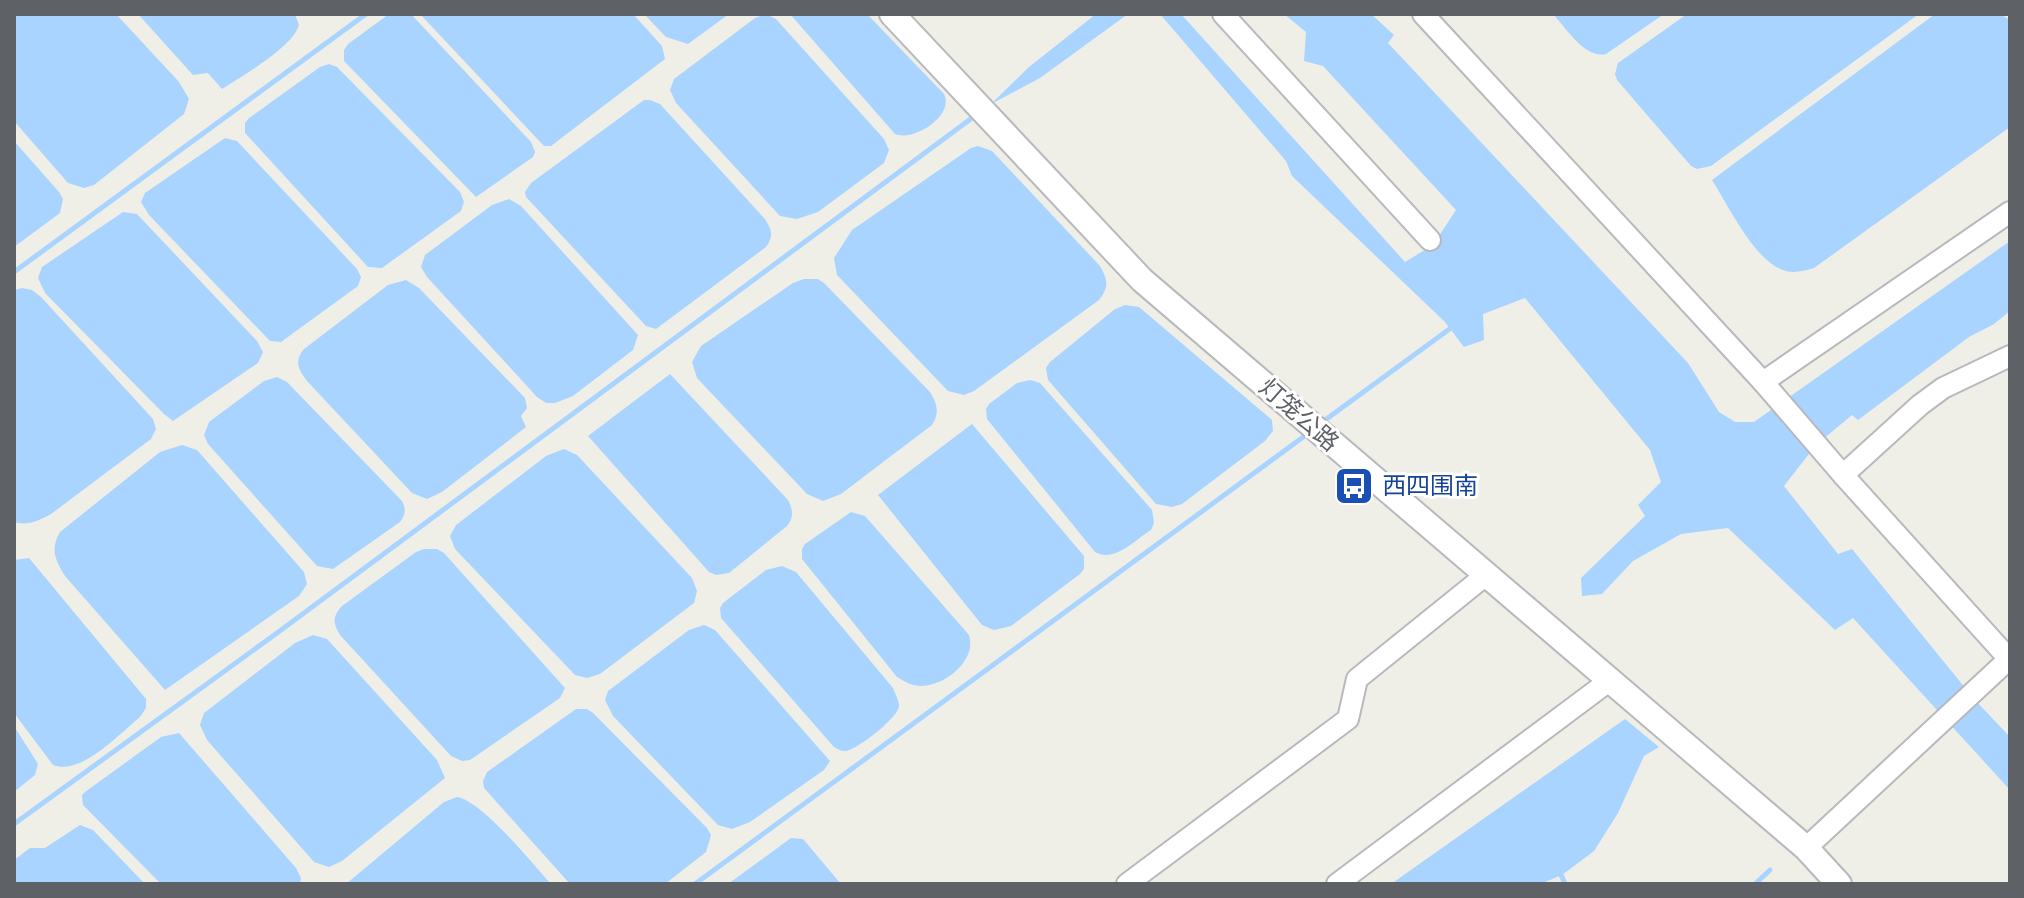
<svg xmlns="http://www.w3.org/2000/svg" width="2024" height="898" viewBox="0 0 2024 898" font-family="Rubik,'Noto Sans SC',sans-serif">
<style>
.water{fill:#a8d4ff}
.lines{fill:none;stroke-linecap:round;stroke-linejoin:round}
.stream{stroke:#a8d4ff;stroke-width:5}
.minor-casing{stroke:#b7b9bd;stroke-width:24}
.tertiary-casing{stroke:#b7b9bd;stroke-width:28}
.minor{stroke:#fff;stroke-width:20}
.tertiary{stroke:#fff;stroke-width:24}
.labels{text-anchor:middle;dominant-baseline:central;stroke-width:6;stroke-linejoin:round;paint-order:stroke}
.street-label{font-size:24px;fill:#5e6267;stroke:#fff}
.transit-label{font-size:24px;fill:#164399;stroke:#fff;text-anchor:start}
</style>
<rect width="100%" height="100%" fill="#f0efe7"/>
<g class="water">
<path d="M14 14H116L179 82 189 99 184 114 94 185 84 188 68 183 14 121Z"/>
<path d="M138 14H295L299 25C293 47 242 76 222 89L208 73 193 75Z"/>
<path d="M389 14H411L531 142 535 152 533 157 476 197 344 61V50L348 44Z"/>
<path d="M420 14H633L662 46 665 59 551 146H544Z"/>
<path d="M644 14H729L688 44 666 37Z"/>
<path d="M766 14 776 19 884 139 889 150 884 163 818 212 797 219 780 216 676 103 670 90 674 79 755 18Z"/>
<path d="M790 14H867L944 94C955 115 914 142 895 134Z"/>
<path d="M1096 14H1128L1040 78 991 104 1029 67Z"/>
<path d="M1160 14H1181L1405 262 1433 245 1456 210 1323 66 1304 61 1306 32 1284 14H1371L1394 35 1388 43 1688 363 1719 412 1735 422H1754L2010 241V311L1994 324 1969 337 1858 420 1852 415 1816 445 1784 486 1838 554 1852 549 1975 700 2010 737V790L1853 618 1835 630 1728 528 1681 534 1633 561 1602 594 1582 596 1581 578 1645 516 1638 505 1661 482 1650 450 1525 298 1483 314 1484 340 1464 347 1445 322 1292 176 1286 161Z"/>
<path d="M1553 14H1664L1606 54C1585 59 1566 28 1553 14Z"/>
<path d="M1687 14H1919L1711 166 1697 169 1691 166 1617 80 1615 74 1618 63Z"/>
<path d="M1935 14H2000L2010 20V127L1814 268C1803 271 1793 274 1783 270 1754 260 1728 205 1712 180Z"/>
<path d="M329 64 337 67 460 192 464 202 461 211 382 268 368 267 245 133V123L249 118 320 67Z"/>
<path d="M644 100H650L660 104 764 218C772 229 774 236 766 247L656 329 646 326 526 197 525 192 531 183Z"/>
<path d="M225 138 237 141 357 269 361 277 358 286 281 342 270 341 149 215 141 202 145 193Z"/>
<path d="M14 141 59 192 63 199 60 213 14 247Z"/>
<path d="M978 146 992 151 1100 266C1108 280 1109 287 1099 300L974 391 964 395 948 391 837 275 834 258 852 230 971 148Z"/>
<path d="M509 199 521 206 638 335 633 350 573 396 555 403H546L537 397 427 277 421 267 425 255 492 205Z"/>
<path d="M123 212 137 214 257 341 263 352 258 363 173 421 164 414 45 293 38 278 42 267Z"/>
<path d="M804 279H818L824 283 930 392C937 404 940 413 932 425L841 494 823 501 807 494 697 378 692 362 701 346 793 283Z"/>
<path d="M406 280 419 288 525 398 527 408 521 416 526 427 442 492 427 499 412 493 307 381C298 369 294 361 304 349L388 285Z"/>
<path d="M22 288 32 290 41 297 153 419 156 429 151 439 51 514C38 521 28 526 14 522V290Z"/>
<path d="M1125 305 1139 307 1272 420 1273 431 1265 441 1182 504 1172 507 1156 504 1048 380 1046 368 1050 362 1115 309Z"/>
<path d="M670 374 788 500C793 510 794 517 787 526L729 573 716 575 709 572 588 436Z"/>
<path d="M277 377 287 382 402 501C406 509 406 514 400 522L333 569 317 566 208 444 204 435 209 422 264 381Z"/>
<path d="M1030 380 1040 383 1152 510 1154 523 1151 530C1135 540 1114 563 1095 552L987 419 986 409 989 404 1017 383Z"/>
<path d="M972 424 1084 556V569L1080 574 1011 626 994 630 982 625 878 495Z"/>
<path d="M182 445 197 450 304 572 307 584 299 596 165 690 65 576C55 560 50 549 60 532L160 452Z"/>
<path d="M564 449 577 455 692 578 697 591 694 603 600 674 587 678 575 675 455 549 450 536 456 525 546 456Z"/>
<path d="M851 512 865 516 969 635C977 660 946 685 922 686 912 686 905 682 897 677L802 559V549L805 544Z"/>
<path d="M424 549H437L444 553 565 688 560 698 470 760 462 761 451 756 340 635C333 623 332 617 342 606L416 552Z"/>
<path d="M29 558 146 699V708L140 717C119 734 81 776 53 765L14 713V560Z"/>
<path d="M782 566 796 572 893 688C895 694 899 700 899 706 898 718 858 749 846 751 840 751 840 750 834 747L721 618 720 608 723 603 766 570Z"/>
<path d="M704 625 715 630 830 761 824 770 750 822 732 829 718 825 613 716 605 700 608 691 689 630Z"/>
<path d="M313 635 327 639 437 760 445 778 342 861 329 867 314 862 207 740 200 725 204 713 295 643Z"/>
<path d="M576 709H587L593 713 707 828 711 835 706 852 665 884H570L484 788 483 781 487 772Z"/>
<path d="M1625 719 1659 747 1644 756 1618 813 1594 851 1562 875 1540 884H1391Z"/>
<path d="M14 726 38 764 35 775 14 792Z"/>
<path d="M179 733 296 868 301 878 300 884H161L83 805 82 795 85 792 161 737Z"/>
<path d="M457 797C482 801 532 863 551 884H346L444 802Z"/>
<path d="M80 825 93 830 145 884H14V860L30 848H45Z"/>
<path d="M791 838 803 839 841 884H728Z"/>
</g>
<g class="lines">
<g class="stream">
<path d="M14 272 366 14"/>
<path d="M1321 423 1455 325"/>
<path d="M14 824 277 633 976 115"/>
<path d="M1559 870 1565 884"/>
<path d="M695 884 1310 432"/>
<path d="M1755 884 1770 870"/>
</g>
<defs>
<g id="minor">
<path d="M1223 14 1430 240"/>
<path d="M1423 14 1763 382 1843 475 2010 660"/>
<path d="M1763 382 2010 212"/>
<path d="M1843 475 1920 405 1943 388 2010 356"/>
<path d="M1806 848 2009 659"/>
<path d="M1127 884 1348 719 1357 679 1486 575"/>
<path d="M1337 884 1609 681"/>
</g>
<path id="tertiary" d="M892 14 1142 280 1806 848 1839 884"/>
</defs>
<use href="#minor" class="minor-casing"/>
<use href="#tertiary" class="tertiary-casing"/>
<use href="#minor" class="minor"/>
<use href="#tertiary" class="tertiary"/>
</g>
<defs>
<symbol id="bus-square" viewBox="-11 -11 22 22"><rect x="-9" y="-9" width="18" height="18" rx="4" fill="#1a4fb4" stroke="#fff"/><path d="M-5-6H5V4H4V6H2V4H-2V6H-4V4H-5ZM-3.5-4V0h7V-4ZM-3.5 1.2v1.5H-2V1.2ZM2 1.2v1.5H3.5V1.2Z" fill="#fff"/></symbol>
</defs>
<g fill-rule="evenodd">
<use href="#bus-square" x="1332" y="464" width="44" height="44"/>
</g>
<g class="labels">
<g class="street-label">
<text transform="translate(1299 415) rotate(41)">灯笼公路</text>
</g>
<g class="transit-label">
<text x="1382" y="486">西四围南</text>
</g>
</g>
<rect width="2024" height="898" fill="none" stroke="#5e6267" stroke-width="32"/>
</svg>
